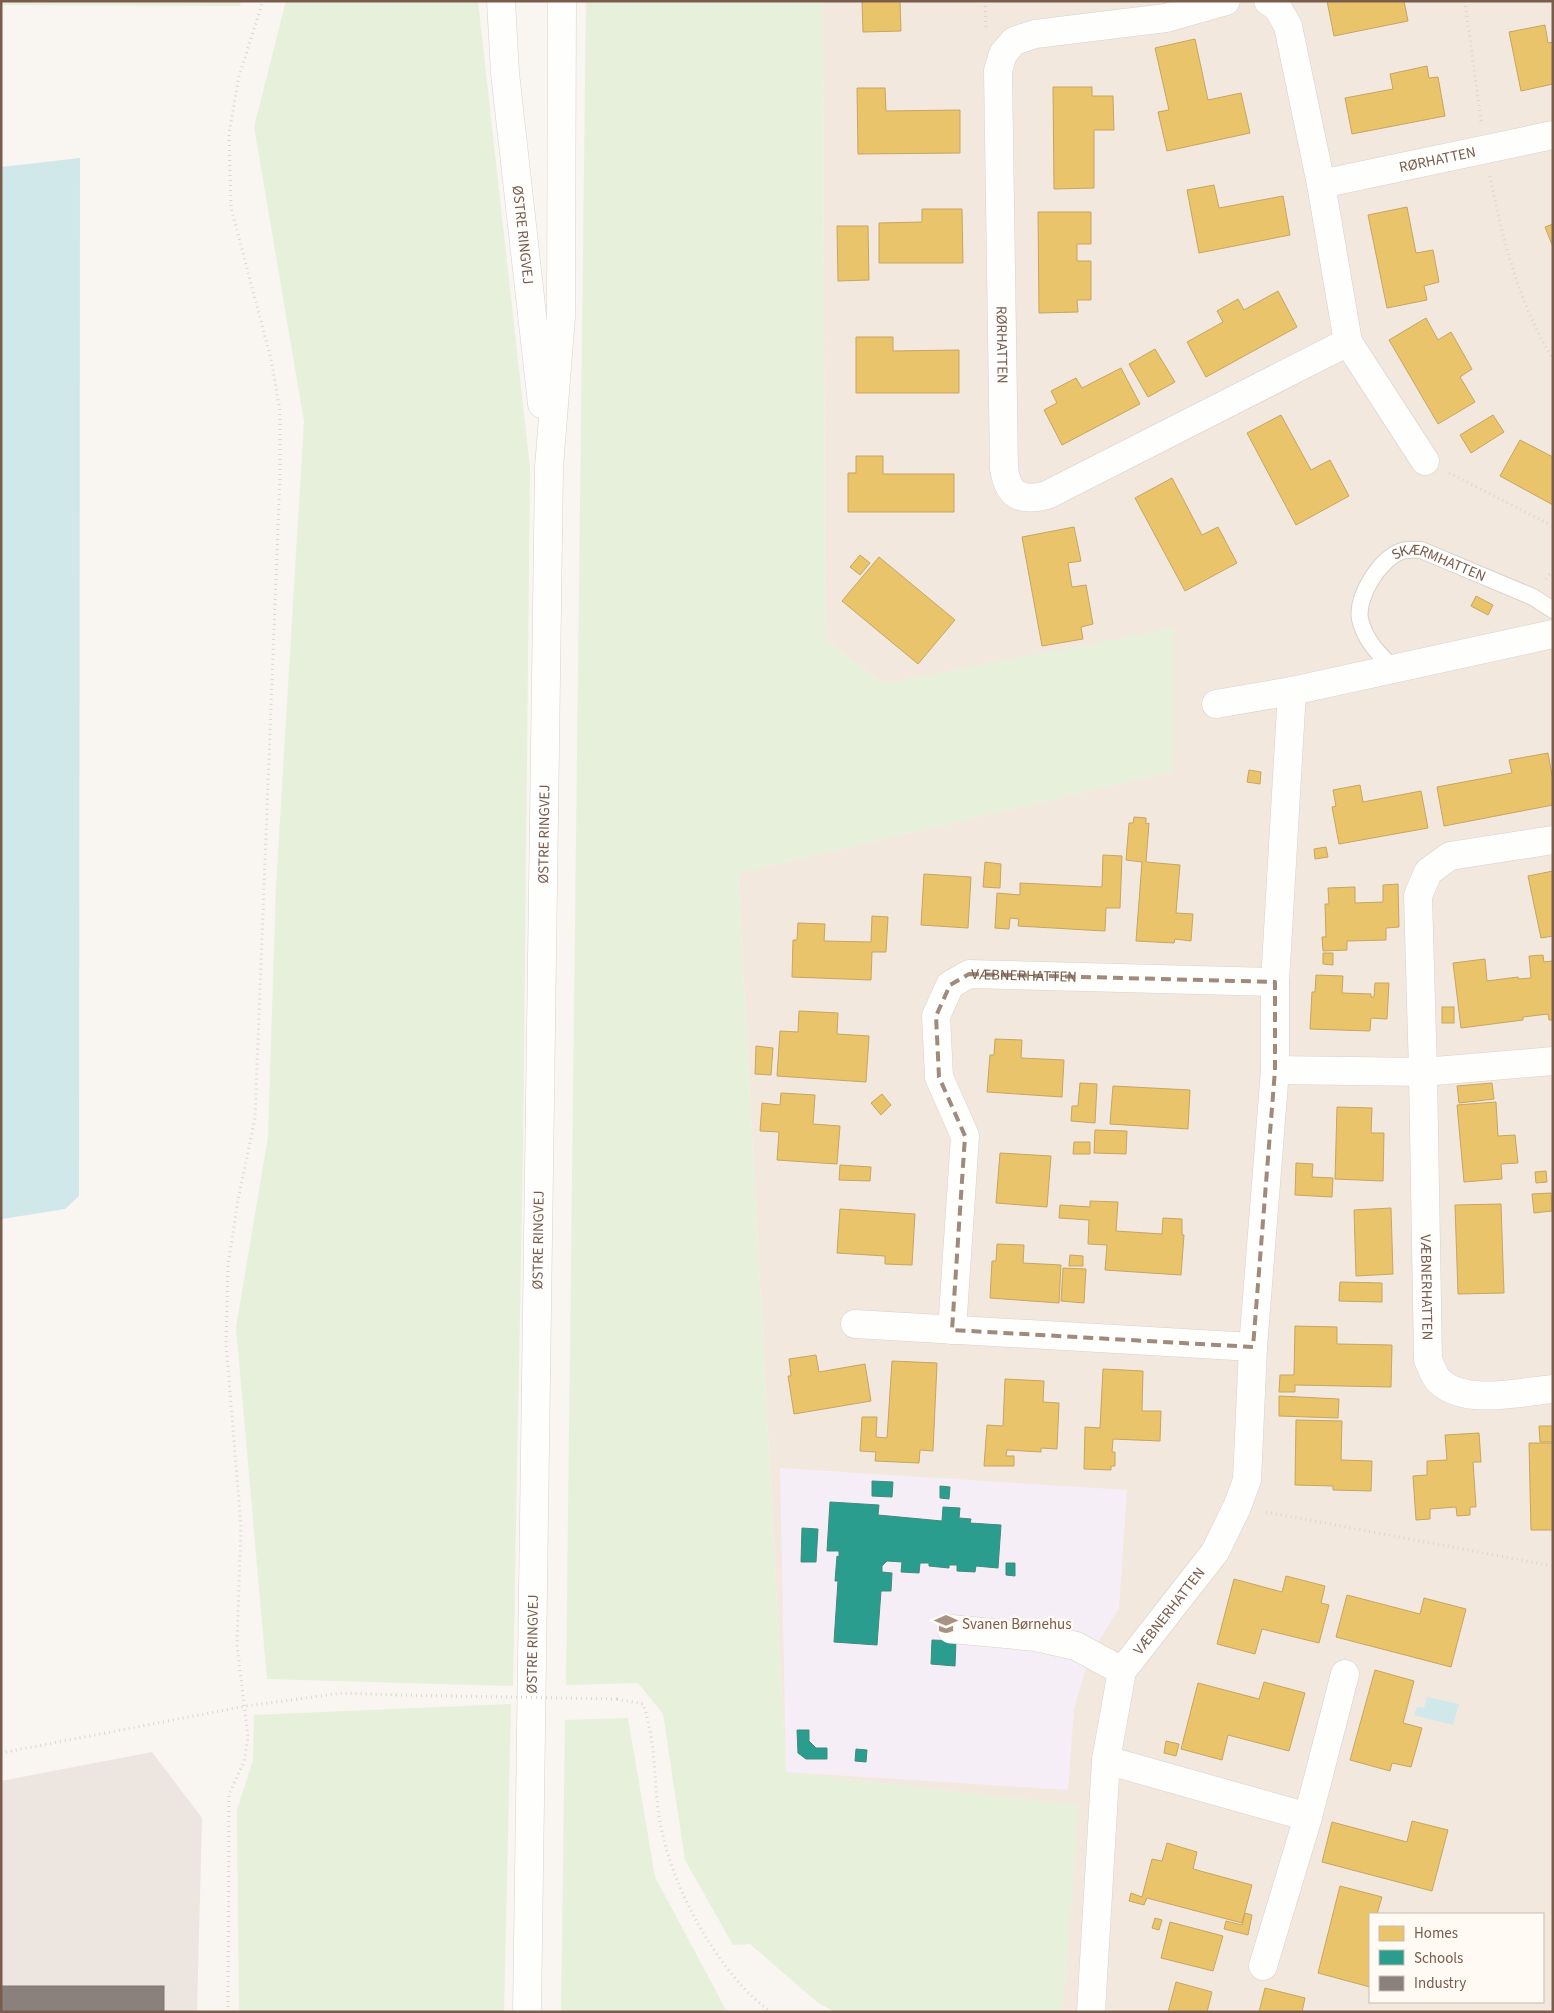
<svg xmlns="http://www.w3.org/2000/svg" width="1554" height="2013" viewBox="0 0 1554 2013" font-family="'Source Sans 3',sans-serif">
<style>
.residential{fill:#f2e8de;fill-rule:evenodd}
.industrial{fill:#ede5e0}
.education{fill:#f6eef6}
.green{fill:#e7f0db}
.water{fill:#d0e8ea}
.homes{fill:#e9c46a;stroke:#c8a561}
.schools{fill:#2a9d8f;stroke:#428a7b}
.industry{fill:#8a817c;stroke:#85766e}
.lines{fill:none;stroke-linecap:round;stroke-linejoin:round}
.lane-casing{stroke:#d7d1cb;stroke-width:18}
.street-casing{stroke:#d7d1cb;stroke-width:29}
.secondary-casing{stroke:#d9d2cb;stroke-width:29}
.path{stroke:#dcd5d0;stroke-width:3;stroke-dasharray:1 4;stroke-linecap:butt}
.lane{stroke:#fefefd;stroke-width:16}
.street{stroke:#fefefd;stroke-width:28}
.secondary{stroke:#fefefd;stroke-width:28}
.path-bridge{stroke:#dcd5d0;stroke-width:3;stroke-dasharray:1 4;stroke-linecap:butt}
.marked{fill:none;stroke:#9f8a7d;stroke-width:4;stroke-dasharray:10 6;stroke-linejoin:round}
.labels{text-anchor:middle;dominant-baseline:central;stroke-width:5;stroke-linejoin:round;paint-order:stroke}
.street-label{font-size:15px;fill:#7a5c4d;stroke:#fffaf3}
.poi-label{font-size:15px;fill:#7a5c4d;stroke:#fffaf3;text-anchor:start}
</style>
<rect width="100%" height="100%" fill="#f9f5f0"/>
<path class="residential" d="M823 1H1553V2012H1062L1078 1806 786 1772 738 873 1173 771V629L884 684 825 640ZM1370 1914H1543V2002H1370Z"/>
<path class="industrial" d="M152 1752 202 1818 197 2012H1V1781Z"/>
<path class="education" d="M780 1468 1127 1490 1119 1608 1100 1639 1083 1677 1074 1709 1068 1790 786 1772Z"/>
<g class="green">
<path d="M1 1H241L240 6 1 5Z"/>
<path d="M286 1H478L530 468 523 1153 513 1686 267 1679 236 1327 268 1137 276 886 304 421 254 127Z"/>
<path d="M586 1H823L825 640 884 684 1174 628 1173 771 738 873 786 1772 1079 1806 1062 2012H835L817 2002 750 1944 733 1945 685 1860 663 1714 638 1683 566 1685Z"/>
<path d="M511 1704 504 2012H239L237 1810 253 1760 254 1715Z"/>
<path d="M628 1718 655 1877 727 2012H561L565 1720Z"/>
</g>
<g class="water">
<path d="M80 158 79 1196 65 1209 2 1219 1 167Z"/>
<path d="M1427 1697 1459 1704 1453 1725 1414 1715 1417 1707 1424 1708Z"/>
</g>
<g class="homes">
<path d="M862 1H900L901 31 863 32Z"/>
<path d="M1327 1H1404L1408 21 1334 36Z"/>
<path d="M1545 25 1548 43 1553 42V84L1521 91 1509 32Z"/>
<path d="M1195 39 1208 100 1241 93 1250 133 1167 151 1158 112 1169 110 1155 48Z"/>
<path d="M1427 66 1429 78 1438 77 1445 116 1352 134 1345 98 1393 89 1390 74Z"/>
<path d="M1053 87H1092V96H1113L1114 130H1094V188L1054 189Z"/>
<path d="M857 88H885L886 111 960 110V153L858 154Z"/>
<path d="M1214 185 1219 208 1283 196 1290 235 1199 253 1187 190Z"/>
<path d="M1407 207 1416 253 1433 250 1439 282 1424 286 1427 300 1387 308 1368 215Z"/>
<path d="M922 209H962L963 263H879V223L922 222Z"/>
<path d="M1038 212H1091V244H1077V261H1091V300H1077L1078 312 1039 313Z"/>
<path d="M1553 224V247L1545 227Z"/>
<path d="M837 226H868L869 280 838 281Z"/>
<path d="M1278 291 1297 327 1206 377 1187 342 1223 322 1217 311 1238 299 1244 310Z"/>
<path d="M1426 318 1438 340 1451 332 1472 369 1460 377 1475 402 1438 424 1389 340Z"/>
<path d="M856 337H893V351L959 350V393H856Z"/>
<path d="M1155 349 1175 382 1148 397 1129 364Z"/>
<path d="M1121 368 1140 404 1062 445 1044 410 1057 403 1051 391 1076 378 1082 388Z"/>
<path d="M1281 415 1311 470 1330 460 1349 496 1296 525 1247 433Z"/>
<path d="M1493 415 1504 432 1471 453 1460 435Z"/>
<path d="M1520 440 1553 457V505L1500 476Z"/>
<path d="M856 456H883V474H954V512H848V473H856Z"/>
<path d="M1172 478 1202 535 1218 527 1237 563 1185 591 1135 498Z"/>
<path d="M1074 527 1081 561 1068 563 1072 587 1086 585 1093 624 1081 627 1083 639 1042 646 1022 537Z"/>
<path d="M860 555 870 563 860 575 850 567Z"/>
<path d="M879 557 955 620 918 664 842 601Z"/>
<path d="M1476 596 1493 605 1488 615 1471 606Z"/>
<path d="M1548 753 1553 781V805L1444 826 1437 787 1512 773 1509 760Z"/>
<path d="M1249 770 1261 772 1260 784 1247 782Z"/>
<path d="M1360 785 1363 802 1421 791 1428 828 1339 844 1332 807 1336 806 1333 790Z"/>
<path d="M1134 817 1146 818V824L1149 823 1146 862 1180 865 1176 913 1193 914 1191 941 1175 939 1174 943 1136 941 1142 862 1126 860 1129 823H1133Z"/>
<path d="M1326 847 1328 857 1315 859 1314 849Z"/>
<path d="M1103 855 1122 856 1120 908H1106L1105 931 1018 926 1019 919 1010 918 1009 929 995 928 997 893 1020 895V883L1102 887Z"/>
<path d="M985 862 1001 864 1000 888 983 887Z"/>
<path d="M1553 871V936L1541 938 1528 876Z"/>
<path d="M924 874 971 877 968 928 921 925Z"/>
<path d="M1398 884 1399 927 1386 928V940L1347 941V950L1323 951 1322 937H1326L1325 904H1329L1328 888 1355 887V903L1383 902V885Z"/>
<path d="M872 916 888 917 886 952H872L871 980 792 977 793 940H797L798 923 825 924 824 941 871 942Z"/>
<path d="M1323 953H1333V965L1323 964Z"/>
<path d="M1543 955 1544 962 1553 961V1020H1549L1548 1014 1523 1017V1020L1461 1028 1453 963 1485 959 1487 981 1518 977 1519 979 1531 978 1529 956Z"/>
<path d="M1316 975 1343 976 1342 993 1371 994V997H1374L1375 983H1389L1387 1019 1371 1018 1370 1031 1310 1029 1312 992H1315Z"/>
<rect x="1442" y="1007" width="12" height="16"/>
<path d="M799 1011 838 1013 837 1034 869 1036 866 1082 777 1076 780 1031 798 1032Z"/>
<path d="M995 1039 1022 1040 1021 1058 1064 1060 1062 1097 987 1092 990 1055H994Z"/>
<path d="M756 1046 773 1048 771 1075 755 1074Z"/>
<path d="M1080 1083 1097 1084 1095 1123 1071 1121 1072 1106H1078Z"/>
<path d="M1492 1083 1494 1099 1459 1103 1457 1086Z"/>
<path d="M1113 1086 1190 1090 1188 1129 1110 1124Z"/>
<path d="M781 1093 815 1095 813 1124 840 1126 837 1164 777 1160 779 1132 760 1131 762 1103 780 1105Z"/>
<path d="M882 1094 891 1105 881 1115 871 1103Z"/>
<path d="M1496 1102 1498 1136 1515 1135 1518 1163 1501 1164 1502 1179 1464 1182 1457 1105Z"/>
<path d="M1337 1107 1372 1108 1371 1133H1384L1383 1181 1335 1179Z"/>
<path d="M1095 1130 1127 1131 1126 1154 1094 1153Z"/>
<path d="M1074 1142H1090V1154H1073Z"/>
<path d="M1000 1153 1051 1156 1047 1207 996 1203Z"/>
<path d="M1296 1163 1313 1164 1312 1177 1333 1178 1332 1197 1295 1195Z"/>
<path d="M840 1165 871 1167 870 1181 839 1180Z"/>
<path d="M1546 1171 1547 1182 1536 1183 1535 1172Z"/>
<path d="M1551 1193 1552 1211 1534 1213 1532 1194Z"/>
<path d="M1090 1201 1118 1202 1116 1231 1162 1234 1163 1218 1182 1219V1235H1184L1181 1275 1105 1270 1107 1245 1088 1244 1089 1220 1059 1218 1060 1205 1090 1207Z"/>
<path d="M1501 1204 1504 1293 1458 1294 1455 1205Z"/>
<path d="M1391 1208 1393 1274 1356 1276 1354 1210Z"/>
<path d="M840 1209 915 1214 912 1265 885 1264V1256L837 1253Z"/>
<path d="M997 1244 1024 1245 1023 1263 1061 1265 1059 1303 990 1298 992 1261H996Z"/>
<path d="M1070 1255 1083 1256V1266H1069Z"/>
<path d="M1063 1268 1086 1269 1084 1303 1061 1301Z"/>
<path d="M1340 1282 1382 1283V1302L1339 1301Z"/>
<path d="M1295 1326 1337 1327V1344L1392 1345 1391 1387 1295 1385V1392H1279L1280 1375H1294Z"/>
<path d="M816 1355 819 1372 865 1364 871 1401 794 1414 788 1376H791L789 1359Z"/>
<path d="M892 1361 937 1363 933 1451 920 1450 919 1463 875 1461 876 1452 860 1451 862 1417H877L876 1437 887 1438Z"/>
<path d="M1103 1369 1143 1371 1142 1411H1161L1160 1441 1113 1439 1112 1452H1115V1466H1111V1470L1084 1469 1085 1427 1100 1428Z"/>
<path d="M1005 1379 1044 1381 1043 1402 1059 1403 1057 1449 1041 1448V1452L1007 1450 1006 1456H1014V1466H984L987 1425 1003 1426Z"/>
<path d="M1279 1396 1339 1399 1338 1418 1279 1416Z"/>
<path d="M1296 1420 1342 1421 1341 1460 1372 1461 1371 1491 1333 1490V1486L1295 1485Z"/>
<path d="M1539 1426H1553V1442H1540Z"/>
<path d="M1479 1433 1481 1462H1473L1476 1507H1470V1515L1457 1516 1456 1507 1430 1509V1519L1416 1520 1413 1476 1427 1475V1461L1447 1460 1445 1435Z"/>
<path d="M1529 1443H1553V1530H1531Z"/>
<path d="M1286 1576 1325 1586 1321 1603 1329 1605 1319 1643 1262 1629 1255 1654 1217 1644 1234 1579 1282 1592Z"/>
<path d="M1347 1595 1420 1614 1424 1598 1466 1609 1451 1667 1336 1637Z"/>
<path d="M1375 1670 1414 1681 1403 1723 1422 1728 1411 1767 1392 1763 1390 1771 1350 1760Z"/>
<path d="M1264 1682 1305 1693 1289 1751 1228 1735 1222 1760 1181 1749 1198 1683 1259 1699Z"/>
<path d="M1166 1741 1179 1744 1176 1756 1164 1753Z"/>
<path d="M1412 1821 1448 1830 1432 1891 1322 1862 1332 1822 1407 1842Z"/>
<path d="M1167 1843 1197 1852 1193 1869 1252 1885 1242 1923 1147 1898 1144 1905 1129 1901 1131 1893 1142 1897 1152 1859 1162 1861Z"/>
<path d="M1340 1886 1382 1897 1377 1914H1370V1987L1318 1973Z"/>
<path d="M1245 1913 1252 1915 1248 1935 1224 1929 1226 1921 1242 1925Z"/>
<path d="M1155 1918 1162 1920 1159 1930 1152 1928Z"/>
<path d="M1170 1922 1223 1936 1213 1971 1161 1958Z"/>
<path d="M1176 1982 1212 1992 1207 2012H1168Z"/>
<path d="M1265 1988 1305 1998 1302 2012H1259Z"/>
</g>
<g class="schools">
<path d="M872 1481 893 1482 892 1497 872 1496Z"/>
<path d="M940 1486 950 1487 949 1499 940 1498Z"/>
<path d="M830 1502 879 1505 878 1515 942 1521 943 1507 960 1508 959 1518 971 1519 970 1523 1001 1525 998 1568 976 1566 975 1572 957 1571V1565H949V1568L929 1566V1563H920L919 1573 901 1572 902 1562 887 1561 882 1566V1572L892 1573 891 1591H881L877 1645 834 1642 838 1581H835L837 1556 839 1557V1551H827Z"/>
<path d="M802 1528 818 1529 816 1562H801Z"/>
<path d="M1006 1563H1015V1576L1006 1575Z"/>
<path d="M932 1640 956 1641 955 1666 931 1664Z"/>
<path d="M797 1730H809V1741L816 1748H827V1759H806L798 1753Z"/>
<path d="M856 1749 867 1750 866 1762 855 1761Z"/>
</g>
<rect class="industry" x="1" y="1986" width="163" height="26"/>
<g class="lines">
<defs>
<g id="lane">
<path id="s1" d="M1394 669C1379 654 1365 641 1360 619 1356 597 1380 558 1402 551 1407 549 1415 550 1421 550L1533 597 1553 610"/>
</g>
<g id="street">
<path id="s2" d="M1226 1 1166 18 1035 34 1014 41 1003 54 998 71 1004 468C1008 496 1020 502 1047 495L1348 342 1321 184 1288 26 1277 7 1268 1"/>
<path id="s3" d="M1321 184 1553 135"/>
<path d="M1348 342 1425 461"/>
<path id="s4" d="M1553 840 1450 856 1428 872 1418 896 1423 1072 1428 1360C1431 1366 1434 1376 1439 1381 1465 1406 1520 1392 1553 1389"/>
<path d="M1275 1070 1423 1072 1553 1061"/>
<path d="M855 1324 1253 1347"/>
<path id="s5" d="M952 1330 965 1136 939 1077 936 1016 950 985 969 974 1275 982"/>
<path d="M951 1629 1036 1637 1076 1646 1122 1671"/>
<path d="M1106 1760 1308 1817 1263 1966"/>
<path d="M1308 1817 1345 1674"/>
<path id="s6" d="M1091 2012 1106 1760 1122 1671 1215 1552 1237 1507 1247 1480 1253 1347 1275 1070V982L1292 691"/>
</g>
<g id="secondary">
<path id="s7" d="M501 1 505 73 542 404"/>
<path d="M1216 704 1292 691 1553 634"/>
<path id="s8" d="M527 2012 549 467 561 317 562 1"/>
</g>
</defs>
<use href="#lane" class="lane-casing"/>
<use href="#street" class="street-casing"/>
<use href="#secondary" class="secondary-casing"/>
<g class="path">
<path d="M985 1 986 29"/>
<path d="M1465 1 1481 121"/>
<path d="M1490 176C1502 239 1519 304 1553 359"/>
<path d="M1449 473 1553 526"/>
<path d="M1546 579 1553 570"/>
<path d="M1266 1512 1553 1566"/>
<path d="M617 1699 643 1704C655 1738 654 1774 658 1809 666 1871 699 1936 739 1983 748 1994 760 2003 770 2012"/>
<path d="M1 1753 246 1706 342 1693 396 1695"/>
<path d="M228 2012 229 1794 244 1762 248 1737 237 1645 241 1527 226 1343 228 1265 238 1200 255 1118 280 475V411L271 359 231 208 229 134 239 76 263 1"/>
</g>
<use href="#lane" class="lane"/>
<use href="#street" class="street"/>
<use href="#secondary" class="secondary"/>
<path class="path-bridge" d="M396 1695 617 1699"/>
</g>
<path class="marked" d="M969 974 1275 982V1070L1253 1347 952 1330 965 1136 939 1077 936 1016 950 985Z"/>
<defs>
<symbol id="school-bare" viewBox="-9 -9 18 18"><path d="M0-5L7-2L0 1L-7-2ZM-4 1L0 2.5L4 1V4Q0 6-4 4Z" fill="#a69286" stroke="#fffaf3" stroke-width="2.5" paint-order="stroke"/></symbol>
</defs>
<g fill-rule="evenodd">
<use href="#school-bare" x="930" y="1608" width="32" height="32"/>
</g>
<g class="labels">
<g class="street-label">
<text stroke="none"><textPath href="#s3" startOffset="119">RØRHATTEN</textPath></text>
<text stroke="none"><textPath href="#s7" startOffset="235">ØSTRE RINGVEJ</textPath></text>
<text stroke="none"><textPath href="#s2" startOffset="525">RØRHATTEN</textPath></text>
<text stroke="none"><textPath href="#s1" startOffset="185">SKÆRMHATTEN</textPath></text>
<text stroke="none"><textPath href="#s8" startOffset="1178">ØSTRE RINGVEJ</textPath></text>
<text stroke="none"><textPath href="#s5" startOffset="431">VÆBNERHATTEN</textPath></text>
<text stroke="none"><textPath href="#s8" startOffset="772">ØSTRE RINGVEJ</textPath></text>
<text stroke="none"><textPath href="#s4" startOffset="549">VÆBNERHATTEN</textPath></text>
<text stroke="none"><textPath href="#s6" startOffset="419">VÆBNERHATTEN</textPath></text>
<text stroke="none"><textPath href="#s8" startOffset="368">ØSTRE RINGVEJ</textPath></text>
</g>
<g class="poi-label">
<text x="962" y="1624">Svanen Børnehus</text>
</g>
</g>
<rect width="1554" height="2013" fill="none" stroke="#7a5c4d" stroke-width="5"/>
<rect x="1369" y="1913" width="175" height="90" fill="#fffaf3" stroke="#cabbb1"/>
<rect x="1379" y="1926" width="25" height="15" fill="#e9c46a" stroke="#cabbb1"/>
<text x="1414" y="1938" font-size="15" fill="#7a5c4d">Homes</text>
<rect x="1379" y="1950" width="25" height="15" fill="#2a9d8f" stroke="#cabbb1"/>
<text x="1414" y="1963" font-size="15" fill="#7a5c4d">Schools</text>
<rect x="1379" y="1976" width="25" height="15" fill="#8a817c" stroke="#cabbb1"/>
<text x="1414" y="1988" font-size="15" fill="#7a5c4d">Industry</text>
</svg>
